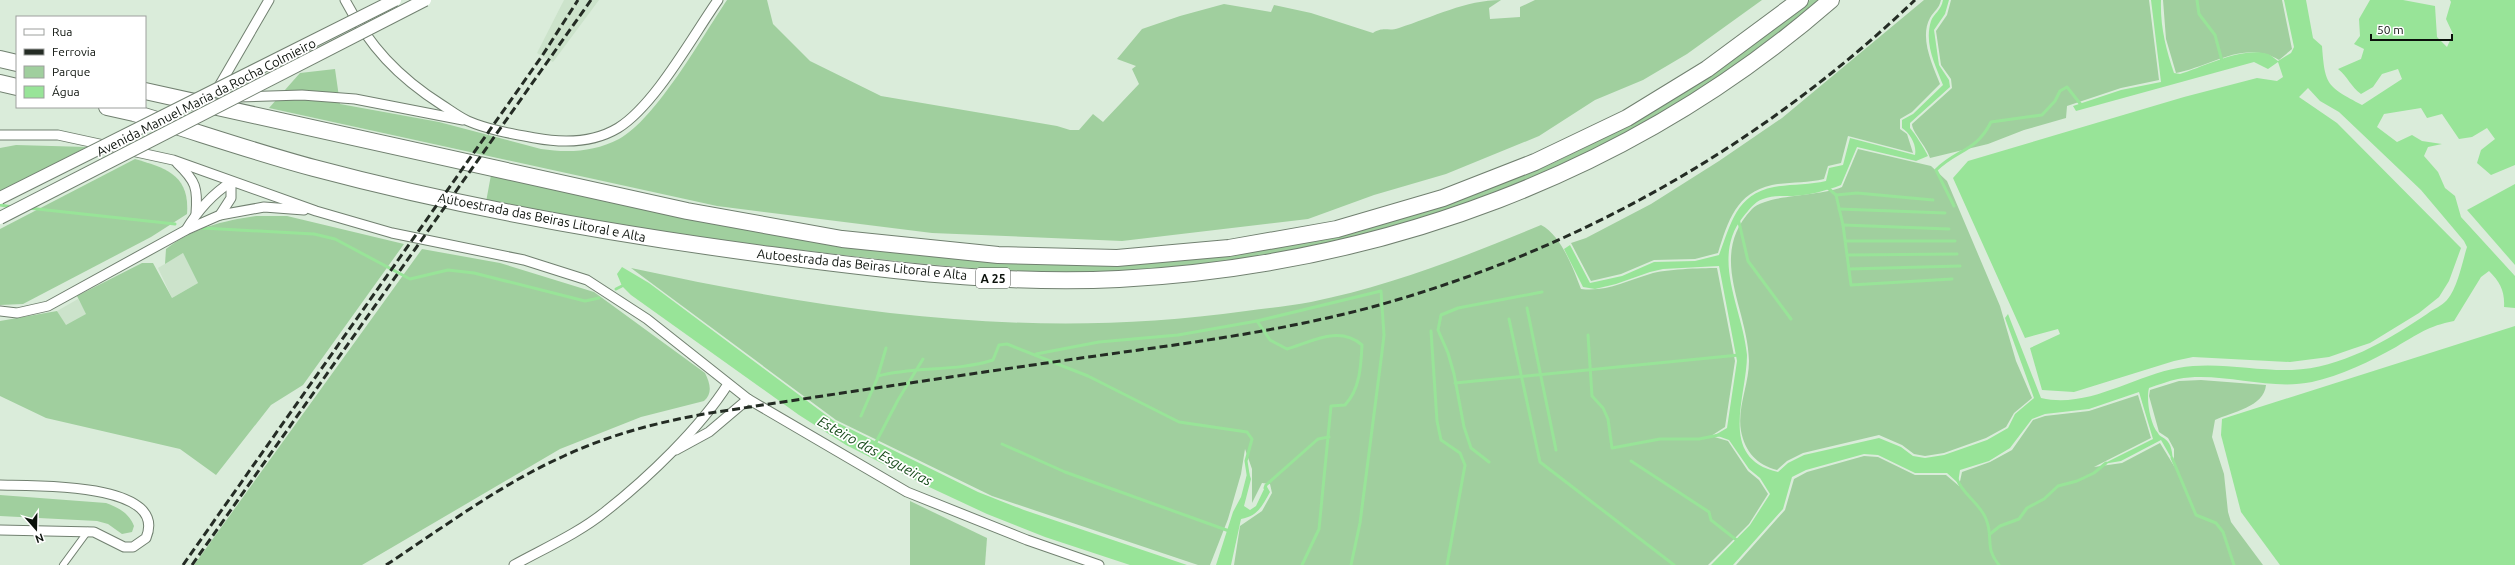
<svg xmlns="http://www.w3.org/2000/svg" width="2515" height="565" viewBox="0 0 2515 565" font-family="Ubuntu,sans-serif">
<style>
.built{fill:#cce3cb}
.green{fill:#a0cf9e}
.water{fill:#98e498}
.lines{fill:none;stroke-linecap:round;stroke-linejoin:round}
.stream{stroke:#98e498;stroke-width:3}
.pedestrian-casing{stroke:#718070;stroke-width:8}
.minor-casing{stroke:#718070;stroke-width:11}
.motorway-casing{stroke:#718070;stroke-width:18}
.pedestrian{stroke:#fff;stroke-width:6}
.minor{stroke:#fff;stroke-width:9}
.motorway{stroke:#fff;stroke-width:16}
.rail{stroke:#242c24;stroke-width:3;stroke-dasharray:8 4;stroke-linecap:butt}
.secondary-bridge-casing{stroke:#718070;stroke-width:14;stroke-linecap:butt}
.secondary-bridge{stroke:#fff;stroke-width:12}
.labels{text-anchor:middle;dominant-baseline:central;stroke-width:3.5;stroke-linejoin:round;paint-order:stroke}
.shield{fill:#fff;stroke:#545854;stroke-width:1}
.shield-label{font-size:12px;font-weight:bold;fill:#0b110b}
.street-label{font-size:13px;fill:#0b110b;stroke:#fff}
.water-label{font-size:14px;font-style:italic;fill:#154918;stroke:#fff}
</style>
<rect width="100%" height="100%" fill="#daecda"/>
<g class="built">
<path d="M564 0H599L553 62 537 53Z"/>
<path d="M183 253 198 283 172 298 158 268Z"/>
<path d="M78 299 87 314 66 326 57 311Z"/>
</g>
<g class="green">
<path d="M727 0H767L773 24 810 61 881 96 1057 126 1070 130H1079L1093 114 1103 122 1139 84 1132 69 1136 66 1117 59 1142 29 1180 16 1224 4 1271 12 1274 5 1311 13 1373 33C1384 26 1388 32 1399 28 1433 17 1466 0 1501 0L1489 8 1490 19 1520 17V7L1535 0H1762L1687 54 1643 80 1595 100 1539 136 1446 174 1374 195 1308 219 1122 241 932 233 717 206 269 108 300 73 335 69 340 104 439 122 541 149C568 153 594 152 619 139 656 119 702 37 727 0Z"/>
<path d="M1810 0H1821C1795 20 1770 42 1743 61 1693 96 1640 127 1585 154 1434 230 1256 271 1088 272 1003 273 919 264 835 254 718 241 602 223 486 202L491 175 851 247 985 262 1088 265 1346 234 1452 203 1549 165 1590 145 1652 111 1714 73Z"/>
<path d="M1924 0H1941C1939 9 1934 11 1930 18 1919 38 1933 66 1940 84L1912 112 1900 119V129L1907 134 1913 153 1848 136 1841 163 1828 166 1824 179C1807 183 1789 182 1772 185 1736 193 1728 221 1718 253L1695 259 1654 260 1621 274 1591 281 1571 243 1586 238 1651 204 1719 161 1782 118Z"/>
<path d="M1951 0H2149L2159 80 2121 88 2067 106 2066 118 2024 130 1988 144 1930 158C1927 147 1912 132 1912 124L1952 88 1951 79 1941 65 1936 31 1947 15Z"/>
<path d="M2163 0H2282L2292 49 2279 60C2245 39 2210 67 2176 73L2166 39Z"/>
<path d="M16 145 87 147 0 192V148Z"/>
<path d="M1858 149 1931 166 1947 181 2000 306 2016 361 2032 398 2014 413 2006 427 1986 438 1944 453 1925 456 1914 454 1902 445 1879 435 1803 453 1787 461 1777 470C1757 465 1745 452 1741 431 1737 408 1749 384 1749 361 1748 308 1707 256 1752 209 1767 194 1818 197 1842 187Z"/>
<path d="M135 159C166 168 190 175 187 214L151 237 23 304 0 305V229Z"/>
<path d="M256 216H287L404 244 303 385 271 405 216 475 180 449 46 418 0 396V321L57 311 66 325 86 314 77 296 142 263H153L172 298 198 283 183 253 165 264 166 249C193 228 222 221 256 216Z"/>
<path d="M1541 225C1561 235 1573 268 1581 289 1607 292 1626 281 1650 274 1665 269 1701 268 1717 268L1735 361 1725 427 1711 436 1728 441 1748 471 1759 480 1768 494 1749 524 1708 565H1234L1240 526 1262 511 1272 493 1270 484 1262 483 1252 503V469L1245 449 1241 474 1228 519 1210 565H1198L992 496 836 420 631 268C840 313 1032 341 1246 311 1268 308 1290 306 1311 302 1390 286 1467 256 1541 225Z"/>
<path d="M422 249 500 263 594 292 705 373C710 383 713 393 704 401L641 417 560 449 362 565H194Z"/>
<path d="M2201 380 2266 385C2264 407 2232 412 2215 420L2212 437 2224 474 2228 512 2231 522 2263 565H1736L1785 510 1794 479 1807 472 1864 456 1878 457 1915 475H1946L1959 486 1962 472 1990 462 2012 450 2033 420 2045 416 2089 411 2138 395 2151 438 2094 467 2122 463 2160 443 2174 466V449L2168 438 2159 432 2149 396 2150 390 2179 381Z"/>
<path d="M0 495 106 503C119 508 129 513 134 526L132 532 122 534 108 524 97 521 0 516Z"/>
<path d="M910 501 987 538 985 565H910Z"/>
</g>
<g class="water">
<path d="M1943 0H1949L1945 14 1934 30 1939 65 1949 80 1950 87 1910 123V128C1914 132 1926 151 1928 156L1916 161 1857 147 1841 185C1826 191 1809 195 1793 196 1784 196 1772 195 1763 199 1754 202 1749 210 1743 217 1710 258 1743 309 1747 355 1747 397 1717 458 1778 472L1788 463 1804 455 1879 438 1901 447 1913 456 1925 458 1944 455 1987 440 2008 428 2015 414 2034 398 2005 318 2008 314 2041 398C2088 409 2133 376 2178 368 2216 361 2253 371 2292 370 2341 368 2387 341 2427 314 2433 309 2442 306 2447 300 2458 287 2462 263 2467 247L2464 241 2421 190 2339 112 2320 101 2308 88 2299 97 2337 123 2461 248 2449 281 2439 297 2419 313 2370 343 2352 349 2329 357 2290 362 2193 357 2174 361 2074 392 2042 390 2030 348 2060 334 2058 329 2025 338 1953 178 1968 161 2184 97 2257 78 2277 81 2283 77 2278 62 2268 69 2254 62 2076 111 2073 106 2121 90 2161 82 2151 0H2161C2160 26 2166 49 2174 73L2180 74C2203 67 2243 46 2268 54 2271 55 2275 59 2278 61L2291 53 2294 47 2284 0H2306L2313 38 2322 46C2325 86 2327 86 2362 105L2402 79 2398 69 2382 74 2373 87 2361 94C2351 87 2348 77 2338 69L2361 59 2364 49 2354 44 2360 36 2359 19 2370 0H2403L2435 6 2437 37 2447 47 2453 34 2446 19 2451 2 2450 0H2515V165L2491 175 2477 163 2481 150 2495 139 2487 128 2472 137 2459 139 2442 114 2427 118 2421 108 2384 114 2377 127 2397 142 2412 135 2422 141 2442 144 2428 147 2424 156 2438 172 2445 188 2455 196 2461 217 2515 276V308L2504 307C2505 291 2500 282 2489 271L2481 277 2454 321C2428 326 2418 334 2396 347 2371 361 2340 376 2312 382 2268 391 2221 371 2178 379 2168 381 2158 385 2149 388 2146 399 2150 424 2158 433 2159 436 2163 437 2165 439 2172 444 2172 453 2173 461L2161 440 2121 461 2103 464 2153 439 2139 392 2089 409 2045 414 2032 419 2010 448 1989 461 1960 470 1958 483 1947 473H1915L1878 455 1864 454 1806 470 1792 477 1783 509 1733 565H1711L1750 525 1770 494 1760 478 1749 469 1729 440 1715 435 1727 428 1737 361 1719 266 1663 269 1650 272 1616 284 1595 289 1583 287 1564 249 1570 245 1590 283 1622 276 1654 262 1695 261 1719 255C1731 224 1736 194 1774 187 1791 184 1809 185 1826 181L1829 168 1843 165 1850 138 1915 155C1917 145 1910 133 1902 128V120L1913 114 1943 85C1935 64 1924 44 1931 21 1934 13 1941 11 1943 0Z"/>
<path d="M2515 184V265L2467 210Z"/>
<path d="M622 267 649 283 834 421 978 492 1024 510 1187 565H1130L1045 537 987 514 927 486 846 445 799 415 631 295 622 286 617 274Z"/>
<path d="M2515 326V565H2280L2241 512 2221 435 2222 419Z"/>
<path d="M1248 470 1251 479 1244 506 1250 510 1256 506 1266 485 1270 492C1262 506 1258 516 1241 519L1231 565H1216L1233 512 1241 497Z"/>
</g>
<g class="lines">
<g class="stream">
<path d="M2197 0 2199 14 2215 35 2222 61"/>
<path d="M1828 188 1836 195 1843 225 1851 285 1952 279"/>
<path d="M1836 195 1857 193 1933 200"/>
<path d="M0 205 12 207"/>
<path d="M1954 206 1936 170C1957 149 1976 152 1991 122L2042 115 2055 101 2060 91 2067 87 2082 106"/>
<path d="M28 208 175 224"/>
<path d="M1839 209 1945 213"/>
<path d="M1738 218 1748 261 1791 319"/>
<path d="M1843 225 1949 229"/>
<path d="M202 228 314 234 335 239 410 279 448 270 474 273 585 301 599 298"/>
<path d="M1846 241H1955"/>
<path d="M1848 255 1957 254"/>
<path d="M1849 269 1960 266"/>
<path d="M616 289 622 286"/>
<path d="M1527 308 1556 450"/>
<path d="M1509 319 1540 462 1674 565"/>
<path d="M1257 321 1381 291 1384 335 1382 352 1360 523 1351 565"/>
<path d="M1431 331 1437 421 1441 440 1460 453 1465 465 1447 565"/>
<path d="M1588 335 1592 396 1603 408 1608 419 1612 448 1660 439H1699L1719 435"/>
<path d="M1036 354 1099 342 1178 335 1257 321 1270 340 1287 349C1311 342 1339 325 1362 345 1361 366 1360 389 1345 405L1331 406 1319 529 1302 565"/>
<path d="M878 376C914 366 956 372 993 360L999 345 1007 344 1088 376 1179 422 1247 432 1252 439 1246 461 1248 474"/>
<path d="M1455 383 1739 355"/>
<path d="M861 416 877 379 886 348"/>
<path d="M1002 444 1065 472 1232 532"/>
<path d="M874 446 898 400 923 359"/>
<path d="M2172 458 2196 515 2216 523 2223 532 2234 565"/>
<path d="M1631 461 1709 512 1711 520 1739 542"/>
<path d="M1489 462 1471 448 1464 427 1454 374 1448 353 1438 330 1441 315 1458 308 1542 292"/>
<path d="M1957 479C1963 495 1980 503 1986 519 1994 538 1984 547 1999 565"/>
<path d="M1265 488 1266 485 1318 439 1329 437"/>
<path d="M1990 534 2000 526 2019 519 2027 508 2044 499 2058 486 2077 481 2094 473 2106 463"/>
</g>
<defs>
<path id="pedestrian" d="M63 565 88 531"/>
<g id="minor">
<path d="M345 0C369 46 398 77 442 105 450 110 459 117 468 121 489 130 513 134 535 138 562 143 593 143 618 128 655 105 692 37 718 0"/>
<path d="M218 88 269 0"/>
<path d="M238 97 302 95 355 99 463 120"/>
<path d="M0 135H58L173 160 316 211 392 233 524 260 587 280 647 319 748 399 907 492 1027 540 1099 565"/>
<path d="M177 163C196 181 198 188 196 214"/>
<path d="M220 215 264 207 304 210"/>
<path d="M186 230C198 210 211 195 231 182"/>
<path d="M0 311 17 313 48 306 186 230 220 215 231 198V182"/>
<path d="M676 450 709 432 748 399"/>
<path d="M0 485C29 486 170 481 146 538L133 547H124L94 532 0 530"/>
<path d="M514 565C545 548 579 533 606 511 648 478 700 428 728 384"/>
</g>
<g id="motorway">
<path d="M0 59 17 63"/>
<path d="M0 83 17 87"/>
<path d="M145 91 687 211 842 239 998 255 1117 258 1229 248 1337 229 1443 198 1535 162 1627 118 1707 69 1800 0"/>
<path d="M107 107 134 113C194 131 254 152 314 168 464 208 618 235 771 255 886 270 1004 285 1119 279 1381 265 1632 174 1831 0"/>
</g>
</defs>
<use href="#pedestrian" class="pedestrian-casing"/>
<use href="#minor" class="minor-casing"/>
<use href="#motorway" class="motorway-casing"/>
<use href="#pedestrian" class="pedestrian"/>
<use href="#minor" class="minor"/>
<use href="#motorway" class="motorway"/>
<g class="rail">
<path d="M183 565 542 56 578 0"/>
<path d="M192 565 591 0"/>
<path d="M386 565C444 527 501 484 564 456 609 435 655 423 704 414 827 395 950 377 1074 359 1173 345 1275 333 1372 307 1576 251 1762 146 1915 0"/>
</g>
<defs>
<g id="secondary-bridge">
<path d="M0 198 395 0"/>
<path d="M0 218 425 0"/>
</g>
</defs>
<use href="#secondary-bridge" class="secondary-bridge-casing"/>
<use href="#secondary-bridge" class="secondary-bridge"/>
</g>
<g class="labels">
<rect class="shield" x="976" y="268" width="34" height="20" rx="3"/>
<g class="shield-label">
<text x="993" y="278">A 25</text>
</g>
<g class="street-label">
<text transform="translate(206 97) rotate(-27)">Avenida Manuel Maria da Rocha Colmieiro</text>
<text transform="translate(542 217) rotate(11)">Autoestrada das Beiras Litoral e Alta</text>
<text transform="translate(862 264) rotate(6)">Autoestrada das Beiras Litoral e Alta</text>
</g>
<g class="water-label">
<text transform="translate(875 451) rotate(29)">Esteiro das Esgueiras</text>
</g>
</g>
<rect x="16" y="16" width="130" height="92" fill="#ffffff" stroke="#9da09d"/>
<rect x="24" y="29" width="20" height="6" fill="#ffffff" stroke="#9da09d"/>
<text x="52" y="36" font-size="12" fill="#0b110b">Rua</text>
<rect x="24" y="49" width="20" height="6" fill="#242c24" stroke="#9da09d"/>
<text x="52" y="56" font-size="12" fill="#0b110b">Ferrovia</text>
<rect x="24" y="66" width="20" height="12" fill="#a0cf9e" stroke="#9da09d"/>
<text x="52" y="76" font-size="12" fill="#0b110b">Parque</text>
<rect x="24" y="86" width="20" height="12" fill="#98e498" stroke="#9da09d"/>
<text x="52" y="96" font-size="12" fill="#0b110b">Água</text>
<g transform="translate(36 529) rotate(160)" stroke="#ffffff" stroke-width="3" paint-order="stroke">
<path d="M0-3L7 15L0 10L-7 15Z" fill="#0b110b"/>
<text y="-6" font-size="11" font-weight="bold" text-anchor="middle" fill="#0b110b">N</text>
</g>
<path d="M2371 34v6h81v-6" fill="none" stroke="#0b110b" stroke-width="2"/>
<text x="2377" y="34" font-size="12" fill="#0b110b" stroke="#ffffff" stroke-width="3" paint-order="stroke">50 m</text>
</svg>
